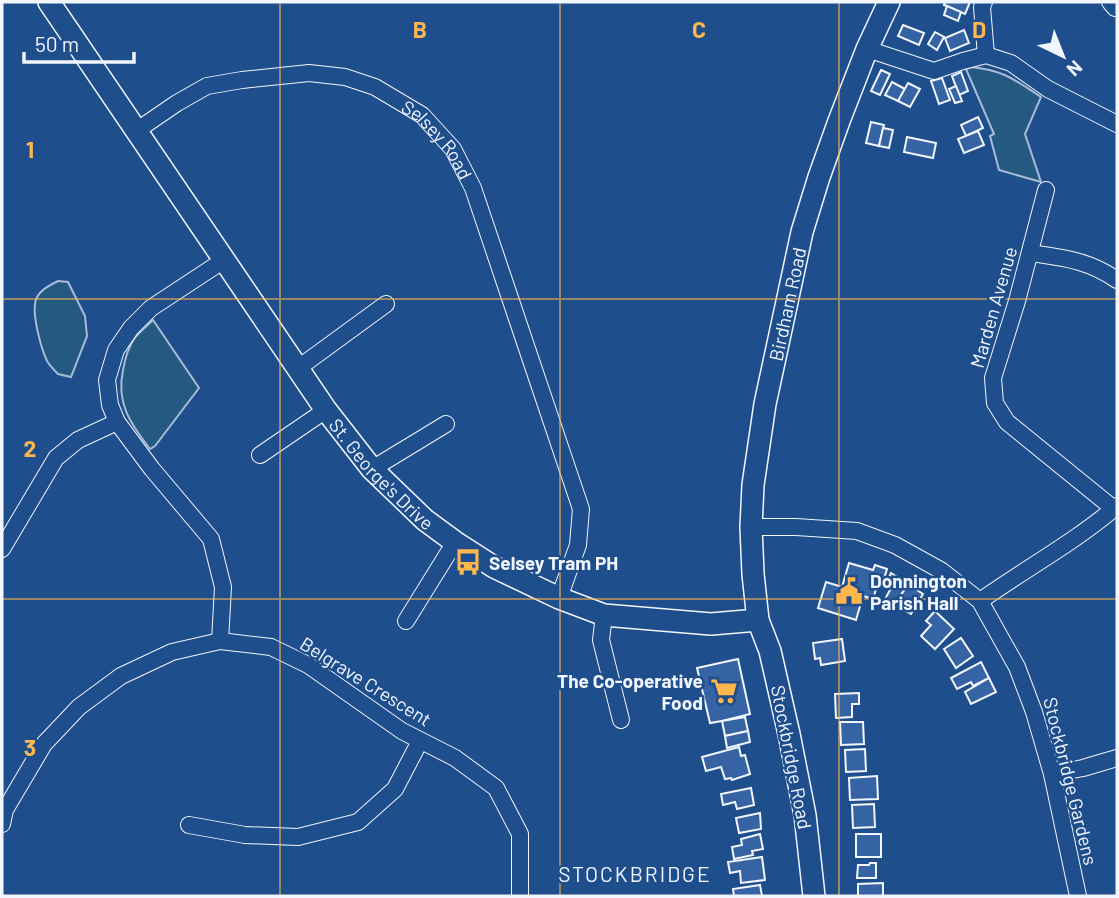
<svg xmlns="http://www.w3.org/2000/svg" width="1119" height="898" viewBox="0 0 1119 898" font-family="Barlow,sans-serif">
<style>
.green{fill:#245a82;stroke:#a8bbd7;stroke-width:2}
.building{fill:#3563a3;stroke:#f2f6ff;stroke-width:2}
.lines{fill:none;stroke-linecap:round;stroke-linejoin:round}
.minor-casing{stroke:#f2f6ff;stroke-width:18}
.major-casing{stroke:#f2f6ff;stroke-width:24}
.minor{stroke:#1f4e8c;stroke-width:16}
.major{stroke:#1f4e8c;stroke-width:21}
.grid{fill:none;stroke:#ffb74d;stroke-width:2;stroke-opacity:0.55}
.labels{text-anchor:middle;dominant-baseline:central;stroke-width:5;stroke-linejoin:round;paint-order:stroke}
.street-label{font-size:19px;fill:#f2f6ff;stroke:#1f4e8c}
.poi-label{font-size:19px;font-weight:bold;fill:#f2f6ff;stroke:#1f4e8c;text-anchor:start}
.neighbourhood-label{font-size:21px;letter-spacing:2px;fill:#f2f6ff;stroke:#1f4e8c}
.grid-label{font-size:23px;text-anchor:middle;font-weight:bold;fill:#ffb74d;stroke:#1f4e8c;stroke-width:5;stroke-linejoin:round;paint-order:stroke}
</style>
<rect width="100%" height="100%" fill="#1f4e8c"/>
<g class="green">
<path d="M972 67C1005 71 1015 80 1041 97L1025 134 1041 182 999 170 990 136 994 134 966 69Z"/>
<path d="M58 281 68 282 85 316 87 336 71 377 58 374C54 370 50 366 47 361 41 348 33 318 35 304 36 292 48 286 58 281Z"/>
<path d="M153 320 199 388 155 446 150 449C130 423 116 403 123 370 125 359 128 348 134 339 139 332 147 326 153 320Z"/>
</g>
<g class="building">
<path d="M945 2H970L965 14 944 5Z"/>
<path d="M947 6 961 12 958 21 944 15Z"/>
<path d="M903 25 924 33 919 45 898 36Z"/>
<path d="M964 30 969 43 950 51 945 38Z"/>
<path d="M935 32 944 37 937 50 928 44Z"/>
<path d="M881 70 890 74 880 95 871 91Z"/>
<path d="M961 72 968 91 959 95 952 76Z"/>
<path d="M942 78 950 100 939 104 931 81Z"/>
<path d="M892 82 905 89 898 101 885 95Z"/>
<path d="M908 83 920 89 910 107 898 101Z"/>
<path d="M956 86 962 101 955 103 949 89Z"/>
<path d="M978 117 983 128 966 136 961 125Z"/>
<path d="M871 122 884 125 879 146 866 143Z"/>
<path d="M883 128 893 130 889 148 879 146Z"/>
<path d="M978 131 984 145 964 153 958 139Z"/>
<path d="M907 137 936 143 933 158 904 152Z"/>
<path d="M849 563 873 570 875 565 887 569 882 586H877L873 599 863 596 856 620 818 608 826 582 842 587Z"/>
<path d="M891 573 908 584 894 606 884 601 890 590 884 587Z"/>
<path d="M908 584 923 594 911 614 902 609 903 603 898 600Z"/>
<path d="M935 611 954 629 935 649 921 636 931 625 926 621Z"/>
<path d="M961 638 973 656 956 668 944 649Z"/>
<path d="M842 639 845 661 821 665 820 658 815 659 813 643Z"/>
<path d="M738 659 750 714 722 721 710 723 697 668Z"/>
<path d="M981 662 989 678 973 686 971 682 957 689 951 678Z"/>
<path d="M989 678 996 692 971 704 965 692Z"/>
<path d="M859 693V704H852V717L836 718 835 694Z"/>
<path d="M745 717 748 731 725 736 722 721Z"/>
<path d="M840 722H863L864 744 841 745Z"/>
<path d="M748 731 750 742 727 748 725 736Z"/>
<path d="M739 747 741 756 745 755 750 774 732 780 731 778 725 779 721 767 706 771 702 757Z"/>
<path d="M865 749 866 771 846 772 845 750Z"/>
<path d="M877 776 878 799 850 800 849 778Z"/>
<path d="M751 788 754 805 737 809 735 802 723 805 721 794Z"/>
<path d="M874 804 875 827 853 828 852 805Z"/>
<path d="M760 813 761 829 739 833 736 818Z"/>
<path d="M760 834 763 849 752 851 753 855 734 859 732 847 742 845 741 839Z"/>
<rect x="856" y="834" width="25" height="23"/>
<path d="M762 857 765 880 741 883 740 871 730 873 728 862Z"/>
<path d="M870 863H876V878H857L858 865H869Z"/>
<path d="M883 883V896H858V884Z"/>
<path d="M760 885 762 896H734L733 889Z"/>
</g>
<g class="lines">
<defs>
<g id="minor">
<path d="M984 2 982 7 986 55"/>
<path d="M1110 2 1115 8"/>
<path d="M867 49 934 71 963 61 986 55 1011 63 1048 89 1117 124"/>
<path id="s1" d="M136 131 177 103 207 86 242 80 309 73 345 77 375 87 422 115 453 149 473 188 581 509 578 545 559 598"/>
<path d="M1046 190 1017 301 993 378 995 403 1007 422 1114 509"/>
<path d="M1030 253C1064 258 1088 260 1117 280"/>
<path d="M297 369 386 304"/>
<path d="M260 455 326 410"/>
<path d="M372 469 446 424"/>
<path d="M751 527H796L857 531 895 545 942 571 980 601 1017 667 1034 712 1052 774 1078 896"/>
<path d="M2 549 56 458 78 440 117 422"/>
<path d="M980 601C1025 569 1075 542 1117 506"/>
<path d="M604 615 601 640 621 720"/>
<path d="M406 621 455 542"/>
<path d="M220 641 223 587 211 539 152 469 117 422 110 405 107 380 116 350 131 328 151 308 224 260"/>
<path d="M1052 774 1083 768 1117 758"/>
<path d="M2 824 5 810 44 744 79 707 121 676 172 652 220 641 271 647 308 665 402 731 455 758 496 788 520 834V896"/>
<path d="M189 825 245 835 298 837 358 822 395 789 420 741"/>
</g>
<g id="major">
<path id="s2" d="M49 2 326 410 372 469 425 520 455 542 494 567 559 598 604 615 711 624 758 620"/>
<path id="s3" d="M814 896 805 815 789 734 770 651 758 620 753 574 751 527 753 485 765 404 802 232 819 177 839 121 867 49 889 2"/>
</g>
</defs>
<use href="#minor" class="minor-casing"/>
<use href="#major" class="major-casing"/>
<use href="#minor" class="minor"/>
<use href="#major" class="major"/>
</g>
<path class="grid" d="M280 2V896M560 2V896M839 2V896M2 299H1117M2 599H1117"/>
<defs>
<symbol id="bus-bare" viewBox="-9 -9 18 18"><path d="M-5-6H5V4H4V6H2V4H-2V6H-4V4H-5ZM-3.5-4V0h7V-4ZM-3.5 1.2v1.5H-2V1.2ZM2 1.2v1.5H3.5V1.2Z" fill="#ffb74d" stroke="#1f4e8c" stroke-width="2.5" paint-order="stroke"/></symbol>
<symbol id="civic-bare" viewBox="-9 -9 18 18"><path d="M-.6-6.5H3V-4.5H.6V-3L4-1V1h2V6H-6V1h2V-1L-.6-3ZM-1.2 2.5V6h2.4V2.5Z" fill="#ffb74d" stroke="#1f4e8c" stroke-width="2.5" paint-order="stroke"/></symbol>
<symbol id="supermarket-bare" viewBox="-9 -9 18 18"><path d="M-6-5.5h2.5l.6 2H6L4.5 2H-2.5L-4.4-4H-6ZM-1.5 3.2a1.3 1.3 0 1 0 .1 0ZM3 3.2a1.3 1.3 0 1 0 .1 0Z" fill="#ffb74d" stroke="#1f4e8c" stroke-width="2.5" paint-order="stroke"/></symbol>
</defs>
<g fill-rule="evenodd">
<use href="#bus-bare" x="449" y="543" width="38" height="38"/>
<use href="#civic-bare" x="830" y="572" width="38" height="38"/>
<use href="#supermarket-bare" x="705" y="672" width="38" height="38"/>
</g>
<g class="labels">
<g class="street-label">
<text stroke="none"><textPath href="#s1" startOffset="338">Selsey Road</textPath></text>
<text stroke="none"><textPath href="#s3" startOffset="602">Birdham Road</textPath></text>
<text transform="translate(993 307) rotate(-74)">Marden Avenue</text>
<text stroke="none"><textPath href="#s2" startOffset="578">St. George's Drive</textPath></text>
<text transform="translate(366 681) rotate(32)">Belgrave Crescent</text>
<text transform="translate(792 757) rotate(79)">Stockbridge Road</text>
<text transform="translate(1071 781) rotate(76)">Stockbridge Gardens</text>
</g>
<g class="poi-label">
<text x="489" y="562">Selsey Tram PH</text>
<text x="870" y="580">Donnington<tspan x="870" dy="22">Parish Hall</tspan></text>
<text x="703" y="680" text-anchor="end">The Co-operative<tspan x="703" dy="22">Food</tspan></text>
</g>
<g class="neighbourhood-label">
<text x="635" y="873">STOCKBRIDGE</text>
</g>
</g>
<g class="grid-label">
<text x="420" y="38">B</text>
<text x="699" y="38">C</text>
<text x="979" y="38">D</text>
<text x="30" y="158">1</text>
<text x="30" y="457">2</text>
<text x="30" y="756">3</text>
</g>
<rect width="1119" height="898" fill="none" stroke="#f2f6ff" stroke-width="7"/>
<g transform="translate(1063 56) rotate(137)" stroke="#1f4e8c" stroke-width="5" paint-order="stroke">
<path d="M0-5L12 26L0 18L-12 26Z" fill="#f2f6ff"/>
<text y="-10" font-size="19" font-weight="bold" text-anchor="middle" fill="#f2f6ff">N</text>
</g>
<path d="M24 52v10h110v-10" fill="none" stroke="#f2f6ff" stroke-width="3.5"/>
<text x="35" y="52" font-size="21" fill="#f2f6ff" stroke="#1f4e8c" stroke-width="5" paint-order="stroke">50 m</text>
</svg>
